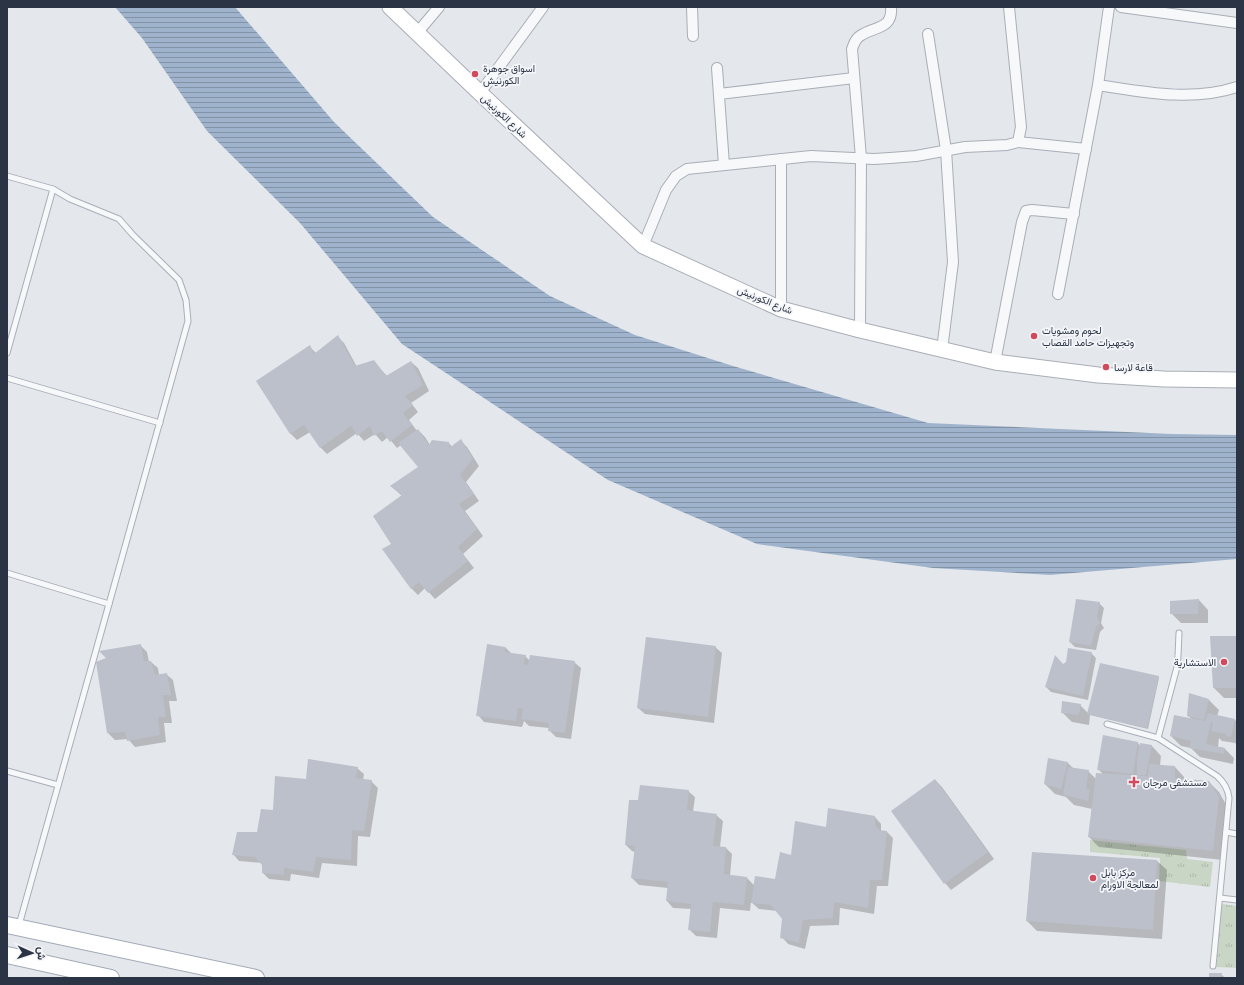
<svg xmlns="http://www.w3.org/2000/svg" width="1244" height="985" viewBox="0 0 1244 985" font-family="'Archivo Narrow',Vazirmatn,sans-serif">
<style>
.grass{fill:url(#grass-tufts)}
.water{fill:url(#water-rules)}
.shadow{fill:#0003}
.building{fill:#bbc0ca}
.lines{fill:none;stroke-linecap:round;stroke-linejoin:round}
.lane-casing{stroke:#a9aeb7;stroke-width:7}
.street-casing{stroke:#a9aeb7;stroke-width:12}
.secondary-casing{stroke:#a9aeb7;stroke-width:17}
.primary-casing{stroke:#a3abb8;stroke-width:18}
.lane{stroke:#f7f8fa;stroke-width:5}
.street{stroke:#f7f8fa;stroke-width:10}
.secondary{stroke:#fff;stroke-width:15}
.primary{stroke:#fff;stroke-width:16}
.poi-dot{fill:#d1495b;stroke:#f4f6f9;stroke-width:1.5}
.labels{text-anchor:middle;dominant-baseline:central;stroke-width:3.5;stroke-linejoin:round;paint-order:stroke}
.poi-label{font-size:10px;fill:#2b3445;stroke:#f4f6f9;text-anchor:start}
.street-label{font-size:10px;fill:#2b3445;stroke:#f4f6f9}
</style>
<defs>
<pattern id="grass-tufts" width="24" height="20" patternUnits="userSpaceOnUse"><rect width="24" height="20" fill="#c9d6c5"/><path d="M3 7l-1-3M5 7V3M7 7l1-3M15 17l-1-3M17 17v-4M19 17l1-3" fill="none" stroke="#adb8ab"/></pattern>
<pattern id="water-rules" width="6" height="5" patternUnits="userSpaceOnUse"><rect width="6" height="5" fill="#9fb4cc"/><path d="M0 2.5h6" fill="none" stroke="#8293a7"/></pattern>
</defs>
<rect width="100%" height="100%" fill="#e4e7ec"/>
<g class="grass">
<path d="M1090 840 1186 850 1187 859 1213 862 1210 887 1159 881 1160 858 1090 852Z"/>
<path d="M1221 904 1237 906V968L1216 967Z"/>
</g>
<path class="water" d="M115 7H235L334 122 433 217 550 296 635 335 733 366 928 423 1172 434 1237 435V559L1050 575 933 568 757 544 608 480 402 344 300 223 207 131 142 38Z"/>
<g class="shadow">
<path d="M338 337 344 343 357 367 373 361 387 376 411 362 418 368 429 391 411 403 418 412 409 420 417 431 418 430 425 437 430 445 449 443 452 447 461 441 467 447 479 466 466 482 479 501 465 511 483 536 463 554 474 568 435 599 425 588 418 595 412 589 384 549 393 544 402 496 391 486 419 467 401 445 397 448 388 437 382 442 375 434 364 441 357 433 327 454 321 448 310 432 297 440 290 433 309 346 316 353Z"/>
<path d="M1199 600 1208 610V623H1181L1171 613Z"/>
<path d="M1099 603 1104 608 1101 623 1104 628 1100 632 1096 650 1075 647 1070 642Z"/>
<path d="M1237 637V698H1224L1214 688Z"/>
<path d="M140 645 147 652 149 662H151L158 668 159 675 166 674 173 680 177 701H169L172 723H164L166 742 135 747 128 739 115 740 108 733 97 662Z"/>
<path d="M505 647 512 654 525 656 530 661 574 662 581 668 571 739 556 737 549 730V728L529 726 524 721 522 727 484 722 478 715Z"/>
<path d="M715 647 722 653 714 723 645 714 638 708Z"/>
<path d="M1091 653 1096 658 1088 700 1051 692 1046 687 1063 665Z"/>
<path d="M1158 677 1159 678 1148 729 1090 715 1089 725 1072 722 1062 712 1080 705 1088 713Z"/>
<path d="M1209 700 1219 710 1217 716 1235 720 1237 722V745L1235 743 1222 741 1219 738 1218 747 1224 748 1234 758 1233 764 1200 757 1191 748 1181 746 1171 736 1192 719 1188 716Z"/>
<path d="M1138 743 1140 746H1152L1161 756 1160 766 1175 767 1184 777V780L1209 782 1219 792 1228 808 1223 860 1099 847 1089 837 1092 809 1074 805 1066 797 1055 794 1045 784 1049 759 1068 763 1074 769 1088 771 1096 779 1103 774 1098 769Z"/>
<path d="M357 768 364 774 363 780 371 781 378 788 370 837 358 836 357 866 322 863 319 878 291 874 290 881 269 879 263 873V864L262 863 239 861 233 854 258 833 274 811 307 780Z"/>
<path d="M935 780 942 787 994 859 951 890 945 883Z"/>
<path d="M688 791 695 797 693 812 716 815 723 821 720 847 726 848 732 854 730 876 747 878 754 885 776 880 791 856 827 828 875 817 881 824V831L887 832 893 838 888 886H877L874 914 840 908 839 925 810 926 805 949 788 944 782 937 783 919 777 911 759 909 751 902 750 911 720 908 717 938 696 936 689 929 691 909 673 908 667 901 668 888 639 885 632 878 635 852 632 851 626 845 639 802Z"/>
<path d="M1157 861 1167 870 1162 939 1037 931 1027 921Z"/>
<path d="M1221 974 1225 978H1210Z"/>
</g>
<g class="building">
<path d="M338 335 355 366 374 360 386 376 411 361 423 385 405 396 413 405 403 413 412 425 390 442 382 431 374 436 370 426 357 436 351 426 320 448 304 425 290 434 256 381 310 345 314 354Z"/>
<path d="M418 429 429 445 432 440 449 442V448L461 439 473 459 460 475 474 494 459 504 477 529 458 547 468 561 428 593 419 582 411 589 382 549 391 544 373 516 402 495 390 486 418 467 398 443Z"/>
<path d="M1076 599 1100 602 1097 617 1100 623 1096 627 1091 646 1069 642Z"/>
<path d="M1199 599 1198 614H1170V601Z"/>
<path d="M1210 636H1237V688H1213Z"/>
<path d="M646 637 716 646 708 717 637 708Z"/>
<path d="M141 644 144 661H151L155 675 167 673 171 695H163L166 717H158L160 735 127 741 125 732 107 733 96 662 106 658 99 651Z"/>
<path d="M487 644 505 647V652L526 655 524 664 528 665 530 655 575 661 565 733 548 731 549 723 521 719 523 709 518 708 516 721 476 716Z"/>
<path d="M1068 648 1092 652 1083 696 1045 687 1055 655 1063 664 1066 662Z"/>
<path d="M1100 663 1159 676 1147 728 1087 714Z"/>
<path d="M1189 693 1209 699 1204 720 1187 716Z"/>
<path d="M1062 701 1081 704 1079 715 1061 713Z"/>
<path d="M1208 713 1235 719 1231 737 1226 736V734L1211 731 1213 723 1211 722 1206 744 1225 748 1224 754 1189 748 1191 741 1170 736 1174 715 1205 721Z"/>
<path d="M1103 735 1138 742 1133 774 1097 770Z"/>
<path d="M1140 743 1152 745 1146 775H1137V759Z"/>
<path d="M1048 758 1068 762 1061 789 1044 784Z"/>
<path d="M308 759 358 767 356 778 372 780 364 831 352 830 351 860 316 857 313 872 284 868V875L262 873V865L255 857 232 855 237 832H257L261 809 273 810 275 776 306 779Z"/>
<path d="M1149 764 1175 766V778L1209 781 1219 797 1213 851 1088 837 1096 773 1148 776Z"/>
<path d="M1068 767 1089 770 1086 788 1090 790 1088 801 1063 795Z"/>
<path d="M935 779 988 852 944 884 891 811Z"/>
<path d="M640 785 689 790 687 810 717 814 713 846 726 847 724 874 747 877 744 905 713 902 710 932 688 930 691 904 666 901 668 882 631 878 635 846 625 845 629 800H638Z"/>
<path d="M828 808 875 816V825L879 830 887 831 882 880H870L868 908 834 902 833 918 803 920 799 943 780 938 782 919 771 905 751 903 755 876 775 879 780 852 791 855 795 821 826 827Z"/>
<path d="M1032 852 1157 860 1153 930 1026 921Z"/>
<path d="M1209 973H1222L1221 978H1209Z"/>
</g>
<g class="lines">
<defs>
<g id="lane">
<path d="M7 176 53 189 70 199 119 219 133 235 179 280 186 300 188 321 109 604 19 925"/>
<path d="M7 353 53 189"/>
<path d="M7 378 160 423"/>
<path d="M7 573 109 604"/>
<path d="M1107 724 1158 738 1217 776C1224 782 1228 789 1229 798L1213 966"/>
<path d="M1158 738 1177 667 1178 656 1179 633"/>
<path d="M7 771 58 785"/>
<path d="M1226 832 1237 834"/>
<path d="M1220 898 1237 900"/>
</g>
<g id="street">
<path d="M692 7 693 36"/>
<path d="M1121 7 1237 23"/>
<path d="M417 33 439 7"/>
<path d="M928 34 946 150 953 262 942 350"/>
<path d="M717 68 724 165"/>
<path d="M1098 85C1144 92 1191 102 1237 87"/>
<path d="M480 93 543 7"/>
<path d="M719 94 854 78"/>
<path d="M1018 142 1086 149"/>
<path d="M781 159V309"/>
<path d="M643 246 666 190 676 176 687 169 811 156 874 159 890 158 916 156 965 147 1007 145 1018 142 1021 127 1009 7"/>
<path d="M1058 294 1098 85 1109 7"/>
<path d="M860 330 861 158 852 49C854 44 855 39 860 36 874 26 893 30 891 7"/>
<path d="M995 362 1022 222 1026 211 1032 210 1074 214"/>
</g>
<path id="secondary" d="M390 7 480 93 643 246 781 309 860 330 995 362 1098 375 1164 379 1237 380"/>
<g id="primary">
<path d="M7 925 256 978"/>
<path d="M7 955 111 978"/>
</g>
</defs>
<use href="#lane" class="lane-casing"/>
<use href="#street" class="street-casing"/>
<use href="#secondary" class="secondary-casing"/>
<use href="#primary" class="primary-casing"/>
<use href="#lane" class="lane"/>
<use href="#street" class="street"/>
<use href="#secondary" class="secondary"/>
<use href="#primary" class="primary"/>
</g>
<g class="poi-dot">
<circle cx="475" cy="74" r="4"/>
<circle cx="1034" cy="336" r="4"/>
<circle cx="1106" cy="367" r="4"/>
<circle cx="1224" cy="662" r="4"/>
<path d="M1132 776h4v4h4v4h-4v4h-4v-4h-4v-4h4z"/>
<circle cx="1093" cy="878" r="4"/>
</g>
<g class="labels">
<g class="poi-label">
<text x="483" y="68">اسواق جوهرة<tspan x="483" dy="12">الكورنيش</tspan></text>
<text x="1042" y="330">لحوم ومشويات<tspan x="1042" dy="12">وتجهيزات حامد القصاب</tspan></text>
<text x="1114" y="367">قاعة لارسا</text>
<text x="1216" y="662" text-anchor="end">الاستشارية</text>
<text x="1143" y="782">مستشفى مرجان</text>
<text x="1101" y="872">مركز بابل<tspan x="1101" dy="12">لمعالجة الاورام</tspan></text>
</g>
<g class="street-label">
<text transform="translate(504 116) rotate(43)">شارع الكورنيش</text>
<text transform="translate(765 300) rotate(22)">شارع الكورنيش</text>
</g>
</g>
<rect width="1244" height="985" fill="none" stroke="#2b3445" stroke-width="16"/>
<g transform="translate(32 953) rotate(93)" stroke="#f4f6f9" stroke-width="3" paint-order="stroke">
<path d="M0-3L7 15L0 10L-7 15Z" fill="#2b3445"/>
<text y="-6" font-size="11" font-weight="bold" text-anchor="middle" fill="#2b3445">ش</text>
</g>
</svg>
